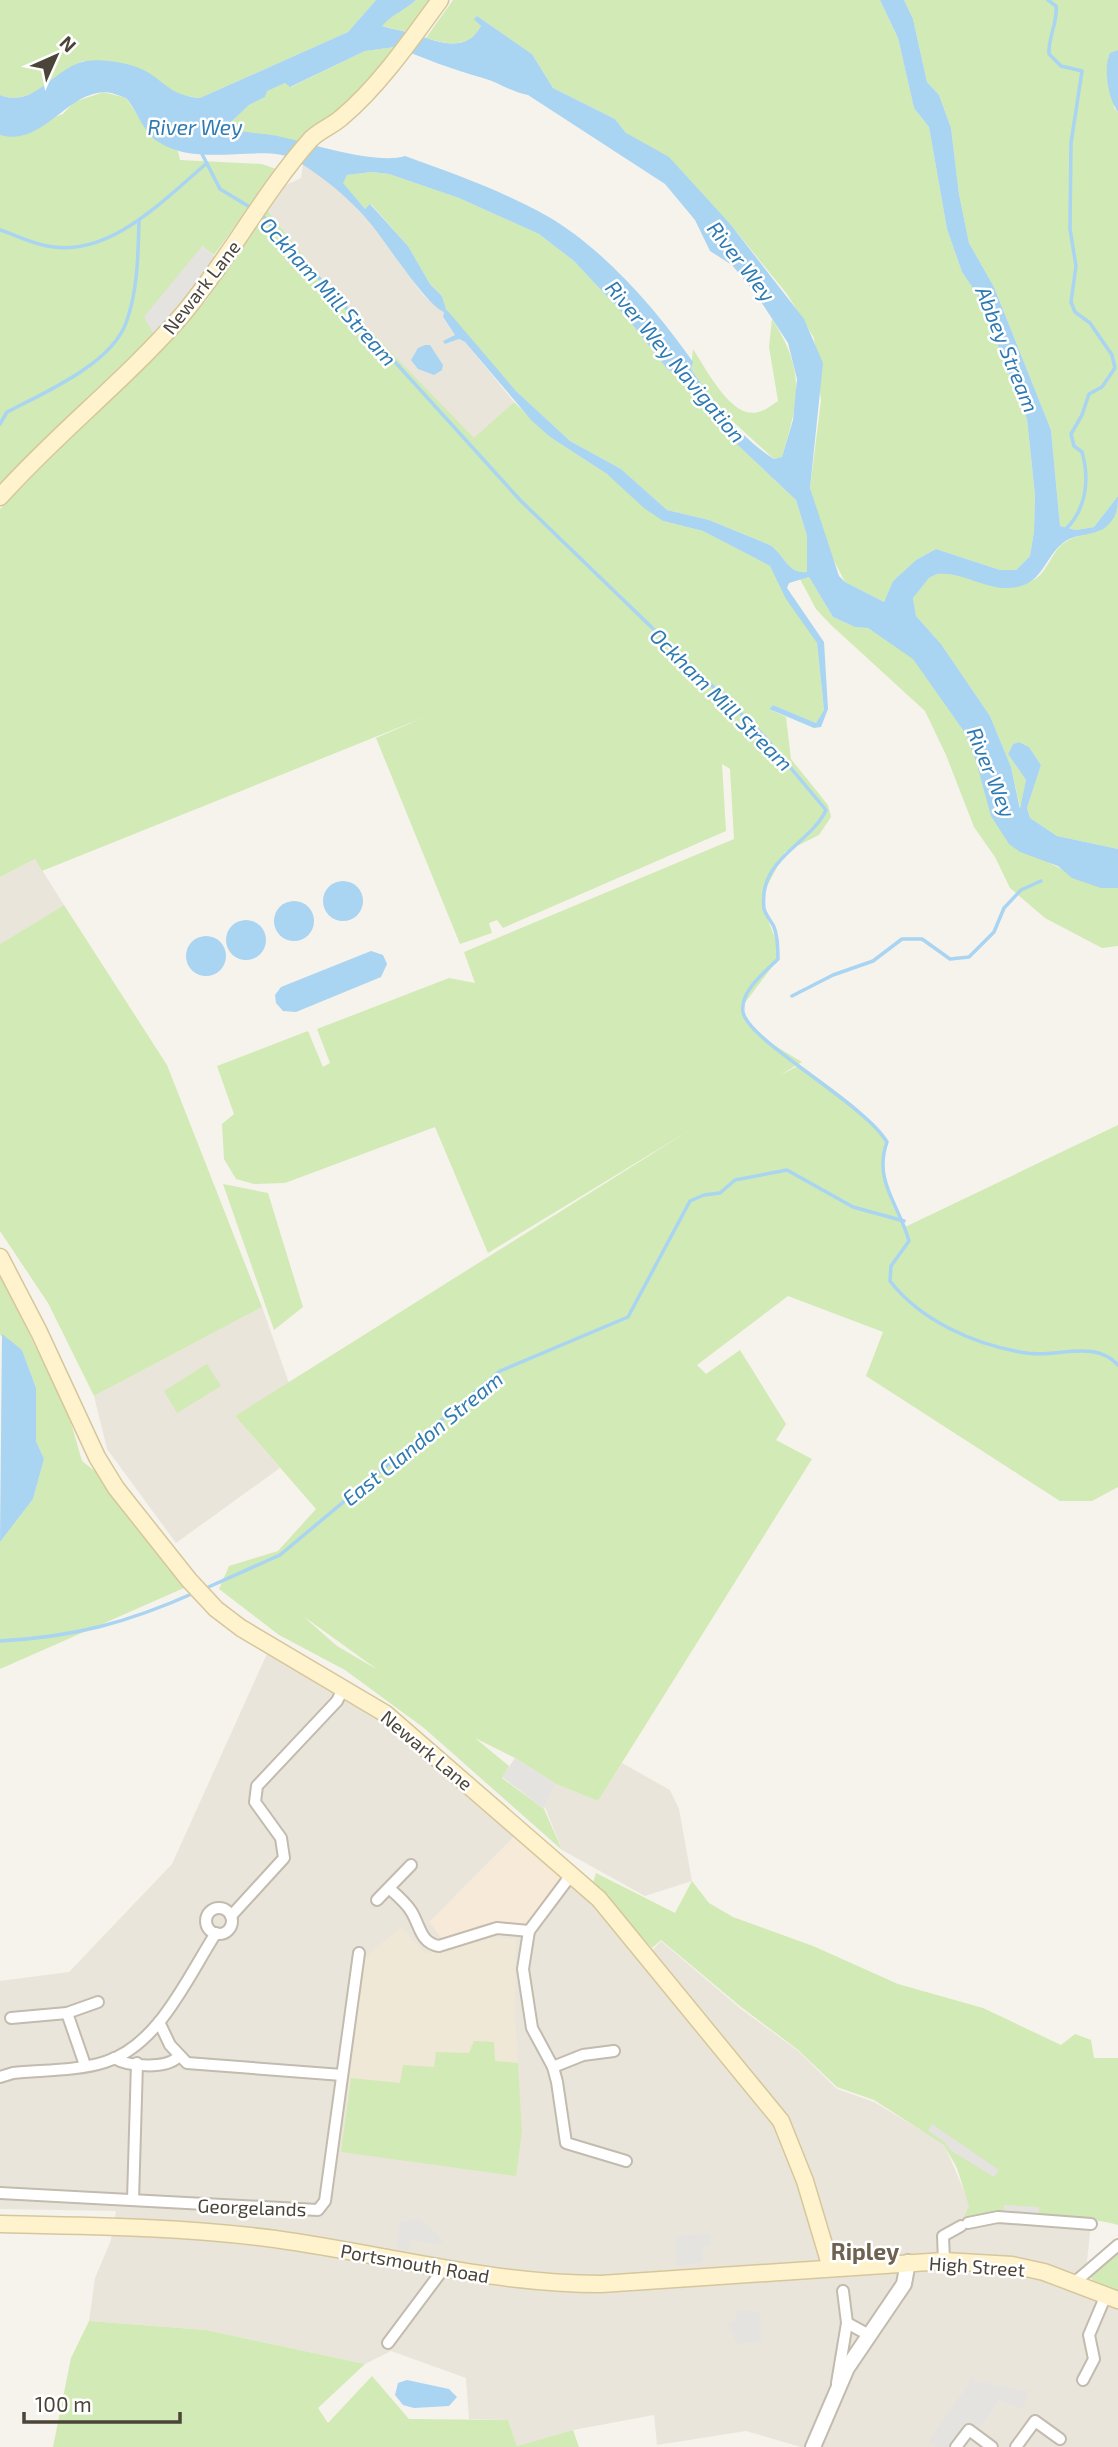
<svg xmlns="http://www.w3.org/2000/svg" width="1118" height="2447" viewBox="0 0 1118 2447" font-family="'Exo 2',sans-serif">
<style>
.residential{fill:#eae5da}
.commercial{fill:#f7ead8}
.education{fill:#efe8d6}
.green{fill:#d2eab5;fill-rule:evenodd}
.parking{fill:#e5e3e0}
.water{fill:#a9d4f2;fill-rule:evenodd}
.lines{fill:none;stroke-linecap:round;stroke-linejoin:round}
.stream{stroke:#a9d4f2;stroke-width:3.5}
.minor-casing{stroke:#c2bbae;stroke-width:14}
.tertiary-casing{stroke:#c2bbae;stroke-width:18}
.secondary-casing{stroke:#d6c79b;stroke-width:19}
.minor{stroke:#fff;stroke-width:10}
.tertiary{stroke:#fff;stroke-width:14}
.secondary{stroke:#fff3cd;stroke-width:16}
.labels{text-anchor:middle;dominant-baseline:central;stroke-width:5;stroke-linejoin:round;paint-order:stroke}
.street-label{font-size:19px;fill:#4b4439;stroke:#fff}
.water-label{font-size:21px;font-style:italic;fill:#2e7ab2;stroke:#fff}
.quarter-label{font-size:23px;font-weight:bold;fill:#6e6250;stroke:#fff}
</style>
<rect width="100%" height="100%" fill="#f6f3ec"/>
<g class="residential">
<path d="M303 164 335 185 371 224 423 295 444 312 443 318 455 335 445 344 459 339 465 342 514 402 474 439 330 289 267 210 282 187 301 178Z"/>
<path d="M35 859 64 905 0 944V877Z"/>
<path d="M262 1307 289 1383 235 1416 280 1468 176 1543 107 1449 94 1396Z"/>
<path d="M270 1647 344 1687 521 1830 430 1922 446 1943 571 1875 645 1958 661 1941 741 2009 797 2050 837 2089 874 2102 944 2144 968 2200 1091 2224 1085 2280 1118 2293V2447H801L746 2431 657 2445 654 2415 573 2430 517 2446 508 2420 469 2419 466 2378 391 2351 365 2364 206 2330 89 2321 95 2278 111 2240 116 2211 0 2209V1981L69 1972 172 1864Z"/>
<path d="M622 1763 670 1790 679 1809 692 1881 645 1896 562 1850 545 1807 556 1784 598 1801Z"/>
</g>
<path class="commercial" d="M521 1830 571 1875 529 1931 505 1927 446 1944 429 1922Z"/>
<path class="education" d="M401 1927 426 1954 489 1938 516 1939 515 2018 522 2131 516 2176 341 2152 364 1959Z"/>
<g class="green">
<path d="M0 0H376L348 32 200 98 175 94 150 74 83 61C56 72 31 108 0 95Z"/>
<path d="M416 0H432L408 32 381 26C392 14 404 11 416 0Z"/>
<path d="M453 0H880L898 38 914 108 929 127 947 229 962 272 979 297 1027 419 1035 495 1034 531 1030 556 1016 570H1000L936 549 916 560 893 581 884 602 845 582 830 553 810 488 821 401 814 338 787 294 731 225 710 203 626 133 615 119 553 88 532 54 477 16 481 26C468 50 448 44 426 38Z"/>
<path d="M904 0H1118V50L1108 57 1114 108 1118 112V496L1094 527 1076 530 1060 526 1051 430 994 287 969 243 959 194 951 128 939 95 927 82 913 19Z"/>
<path d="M395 47 399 48 363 89 305 144C281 138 257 136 233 129L230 123 249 105 265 97 266 91 285 83 291 87 365 51Z"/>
<path d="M104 92 126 98 153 138 178 151 180 160 262 164 276 169 214 255 202 246 155 337 0 492V135L63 114 74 102Z"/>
<path d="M372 172 389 174 459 198 539 234 574 261 628 319 668 370 683 374 726 434 796 500 807 536V572C787 574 785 555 770 545L709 520 667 510 621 469 570 441 516 391 456 323 445 307 442 296 430 284 408 246 371 204 365 209 342 183 347 175Z"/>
<path d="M267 210 330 289 474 438 514 402 550 437 607 474 663 521 703 531 770 566 817 643 824 710 816 723 773 705 769 709 786 717 791 759 828 805 831 817 819 835 785 852 765 890 764 910 777 943 778 959 744 1004 743 1014 757 1035 802 1062 780 1075 800 1065C830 1088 867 1110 887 1142 875 1177 890 1196 905 1227L1118 1125V1487L1092 1501H1060L866 1376 883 1332 788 1296 697 1365 706 1374 740 1350 786 1424 776 1440 812 1459 598 1801 556 1784 515 1758 475 1738 509 1766 502 1778 544 1809 562 1850 424 1728 345 1670 279 1635 219 1589 229 1566 278 1551 316 1509 235 1416 690 1130 488 1253 435 1127 285 1183 254 1184 236 1179 224 1159 222 1124 234 1114 217 1066 308 1031 323 1067 330 1063 317 1029 449 978 475 983 464 952 734 839 730 769 722 764 726 831 503 928 497 920 489 923 492 933 460 944 376 738 425 717 42 871 35 859 0 877V509L206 301ZM303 1616 378 1670 337 1646Z"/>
<path d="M772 319C806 372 799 400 782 457L774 459 717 407 691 369 693 349C706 368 731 420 758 412 765 411 772 405 778 401L769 347Z"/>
<path d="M1118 504V849L1057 836 1030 818 1027 808 1041 765 1029 747 1019 742 1013 744 1008 754 1026 780 1021 811 1011 767 990 716 941 644 916 616 913 598 929 578 937 574C974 570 990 598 1033 580 1047 574 1051 552 1064 543 1074 535 1088 534 1100 531Z"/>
<path d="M809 577 833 617 855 627 868 628 913 658 965 733 1020 852C1056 860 1081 887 1118 888V946L1102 948 1045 918 1010 888 995 857 974 827 946 755 925 711 830 624 816 609 800 579Z"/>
<path d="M64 905 167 1065 262 1307 94 1396 48 1303 0 1231V944Z"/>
<path d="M223 1184 268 1193 303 1307 274 1330Z"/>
<path d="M0 1274 69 1416 82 1461 101 1476 184 1588 0 1669V1542L33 1499 44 1459 36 1441V1388L22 1350 0 1335Z"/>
<path d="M207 1364 221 1386 177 1413 164 1391Z"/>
<path d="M596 1873 675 1913 692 1881 709 1903 733 1917 813 1946 898 1984 983 2008 1061 2045 1075 2034 1091 2040 1094 2058H1118V2225C1080 2214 1005 2212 967 2222L964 2217 969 2206 957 2168 944 2145 874 2100 837 2087 797 2049 741 2007 661 1940 652 1948 593 1883Z"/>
<path d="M474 2041 494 2042 495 2061 518 2063 522 2131 516 2176 341 2152 351 2078 400 2083 403 2065 434 2067 436 2052 469 2053Z"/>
<path d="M1118 2247V2291L1092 2280 1090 2274Z"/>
<path d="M89 2321 206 2330 365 2364 318 2408 328 2423 372 2376 409 2419 508 2420 517 2446 573 2430 579 2447H53L71 2358Z"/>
</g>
<g class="parking">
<path d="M202 246 222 262 158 342 144 317Z"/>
<path d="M515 1758 556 1784 544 1809 502 1777Z"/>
<path d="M932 2124 999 2170 994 2177 950 2150 945 2142 928 2131Z"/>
<path d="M1004 2205 1039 2207V2216L1003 2215Z"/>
<path d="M407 2218 420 2220 439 2235 444 2245 411 2240 409 2250 396 2249 400 2221 407 2222Z"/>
<path d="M710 2233 711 2245 702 2247 703 2262 676 2266 675 2236Z"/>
<path d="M737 2310 760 2312 762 2341 737 2344 727 2322 736 2321Z"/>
<path d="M971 2380 1028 2391 1024 2409 999 2401 978 2430 967 2424 950 2447H937L929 2441Z"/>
</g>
<g class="water">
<path d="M376 0H416C404 11 392 14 382 26 391 29 400 30 410 33 435 40 465 56 481 26L474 19 477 16 532 54 553 88 615 119 626 133 669 157 731 225 804 319 823 363 810 488 839 576 845 582 884 602 893 581 916 560 936 549 1000 570H1016L1030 556 1034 531 1035 495 1027 419 979 297 962 272 947 229 929 127 914 108 898 38 880 0H904L913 19 927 82 939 95 951 128 959 194 969 243 994 287 1051 430 1060 526 1076 530 1094 527 1118 496C1118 508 1117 516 1108 525 1097 537 1076 532 1063 543 1045 557 1043 582 1017 587 989 593 964 571 937 574L929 578 913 598 916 616 941 644 990 716 1011 767 1020 809 1026 780 1008 754 1013 744 1019 742 1029 747 1041 765 1027 808 1030 818 1057 836 1118 849V888H1101L1072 878 1058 866 1020 852 1009 844 991 816 976 761 965 733 913 659 868 628 855 627 833 617 809 577 789 583 787 588 824 642 828 709 821 727 814 728 769 709 773 705 816 723 824 710 817 643 786 599 770 566 703 531 663 521 644 508 607 474 550 437 532 421 465 342 459 339 445 344 443 341 455 335 443 317 444 312C426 305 386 242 370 223 348 197 326 179 297 161 267 141 198 170 157 141 143 132 137 110 126 98 120 96 111 92 105 92 65 93 43 147 0 135V95C35 109 54 67 86 61 103 58 134 63 149 73 170 87 172 95 200 98L348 32ZM395 47C424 58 453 70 483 78 498 82 511 92 528 95L665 184 695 220 710 251 732 265 756 294 788 343 797 379 793 420 782 457 774 459C739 437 714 403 691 369L693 362C657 310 603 248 547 216 503 191 452 173 405 156 378 165 311 144 282 137 266 133 250 134 233 129L230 123 249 105 265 97 267 91 285 83 290 87 365 51ZM372 172 389 174 459 198 539 234 574 261 628 319 668 370 683 374 726 434 796 500 807 536V572C787 574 785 555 770 545L709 520 667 510 621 469 570 441 516 391 446 309 442 296 430 284 408 246 370 204 365 209 343 183 347 175Z"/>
<path d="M1118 50V112C1108 99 1103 67 1110 53Z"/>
<path d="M425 345H430L443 365 442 370 434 375 418 369 411 360 418 348Z"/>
<circle cx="343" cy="901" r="20"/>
<circle cx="294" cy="921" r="20"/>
<circle cx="246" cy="940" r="20"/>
<circle cx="206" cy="956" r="20"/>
<path d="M371 951 383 955 387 964 381 977 296 1012 283 1011 276 1003 275 995 281 987Z"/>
<path d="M2 1334 22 1350 36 1388V1441L44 1459 33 1499 0 1542Z"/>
<path d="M407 2380 449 2389 457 2397 449 2406 414 2408 403 2405 395 2395 398 2383Z"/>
</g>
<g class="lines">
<g class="stream">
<path d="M1048 0 1056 6C1058 22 1048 37 1049 54L1061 66 1082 71 1071 143 1070 229 1076 266 1071 302 1075 312 1090 323 1112 355 1115 368 1102 387 1089 394 1082 415 1071 434 1074 446 1082 452C1090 480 1086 509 1066 529"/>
<path d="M201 152 220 189 253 209"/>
<path d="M260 213 520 500 764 736 826 810C810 845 758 858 764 908 765 915 771 920 774 927 778 937 778 949 778 959 764 973 740 991 743 1012 748 1041 864 1103 887 1142 873 1181 899 1204 909 1241L891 1266 890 1281C921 1321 975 1345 1026 1353 1057 1358 1094 1339 1118 1365"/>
<path d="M0 230C15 235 31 243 47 246 109 259 163 200 206 164"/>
<path d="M0 424 7 412C44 393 111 364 126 323 138 290 138 255 139 221"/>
<path d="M792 996 833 975 873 961 902 939H922L950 959 969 957 994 932 1004 908 1021 890 1041 881"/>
<path d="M204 1589 280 1555 500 1371 628 1317 690 1201 704 1195 720 1193 735 1180 787 1170 853 1207 904 1221"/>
<path d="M0 1641C73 1637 127 1623 194 1593"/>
</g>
<defs>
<g id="minor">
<path d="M571 1875 529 1931 523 1969 532 2028 553 2067 557 2082 566 2143 626 2161"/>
<path d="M390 1889C398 1896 406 1903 411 1911 420 1925 420 1943 439 1946L497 1928 529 1931"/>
<path d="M377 1900 411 1865"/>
<circle cx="219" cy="1921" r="13"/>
<path d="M231 1916 284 1858 281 1838 255 1802 257 1786 337 1701 344 1687"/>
<path d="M67 2013 85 2065"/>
<path d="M11 2018 67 2013 98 2002"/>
<path d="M159 2022 170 2045 187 2063 342 2075"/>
<path d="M114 2058C129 2067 166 2069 178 2057"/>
<path d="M553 2067 583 2055 614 2051"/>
<path d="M0 2077 13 2073C42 2070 77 2071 105 2062 159 2045 187 1978 216 1933"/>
<path d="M0 2193 318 2210 325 2201 359 1953"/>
<path d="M133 2200 137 2063"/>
<path d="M968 2223 998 2217 1091 2224"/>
<path d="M944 2261 943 2236 961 2226"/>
<path d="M1075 2282 1118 2245"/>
<path d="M847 2323 869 2335"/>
<path d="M388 2343 444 2268"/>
<path d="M1083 2380 1094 2359 1089 2335 1106 2295"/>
<path d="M837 2383 847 2323 843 2291"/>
<path d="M956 2447 969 2430 992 2447"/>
<path d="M1016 2447 1035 2421 1060 2439"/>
</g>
<path id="tertiary" d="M813 2447 847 2368 904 2284 908 2262"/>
<g id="secondary">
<path d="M0 497C57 433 126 380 183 314 229 259 263 193 311 139 320 130 332 126 341 118 379 86 411 40 440 0"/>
<path d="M0 1257 39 1332 97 1457 116 1488 189 1580 216 1609 241 1628 386 1714 599 1899 781 2121 805 2181 831 2268"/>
<path d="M0 2224C92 2226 184 2227 275 2239 384 2254 490 2284 601 2284L944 2261 1012 2265 1044 2272 1118 2300"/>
</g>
</defs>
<use href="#minor" class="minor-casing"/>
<use href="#tertiary" class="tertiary-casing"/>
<use href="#secondary" class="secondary-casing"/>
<use href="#minor" class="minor"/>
<use href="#tertiary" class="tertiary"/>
<use href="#secondary" class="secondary"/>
</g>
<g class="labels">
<g class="street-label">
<text transform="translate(201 287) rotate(-52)">Newark Lane</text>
<text transform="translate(427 1750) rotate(40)">Newark Lane</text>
<text transform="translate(252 2207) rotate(2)">Georgelands</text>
<text transform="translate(415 2263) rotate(10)">Portsmouth Road</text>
<text transform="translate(977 2266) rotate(4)">High Street</text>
</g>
<g class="water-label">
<text x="195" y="126">River Wey</text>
<text transform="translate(742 261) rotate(52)">River Wey</text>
<text transform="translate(329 291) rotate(48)">Ockham Mill Stream</text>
<text transform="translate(1008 349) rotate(68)">Abbey Stream</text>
<text transform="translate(676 361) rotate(50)">River Wey Navigation</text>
<text transform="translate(722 699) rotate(45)">Ockham Mill Stream</text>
<text transform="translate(992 772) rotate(68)">River Wey</text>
<text transform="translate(422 1438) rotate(-39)">East Clandon Stream</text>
</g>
<g class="quarter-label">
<text x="865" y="2251">Ripley</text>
</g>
</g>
<g transform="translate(56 56) rotate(45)" stroke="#ffffff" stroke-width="5" paint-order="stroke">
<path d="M0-5L12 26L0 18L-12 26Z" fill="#4b4439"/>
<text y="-10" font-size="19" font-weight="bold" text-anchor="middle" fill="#4b4439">N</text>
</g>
<path d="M24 2412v10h156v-10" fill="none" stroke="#4b4439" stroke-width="3.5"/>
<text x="35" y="2412" font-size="21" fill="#4b4439" stroke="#ffffff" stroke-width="5" paint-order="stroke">100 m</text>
</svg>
